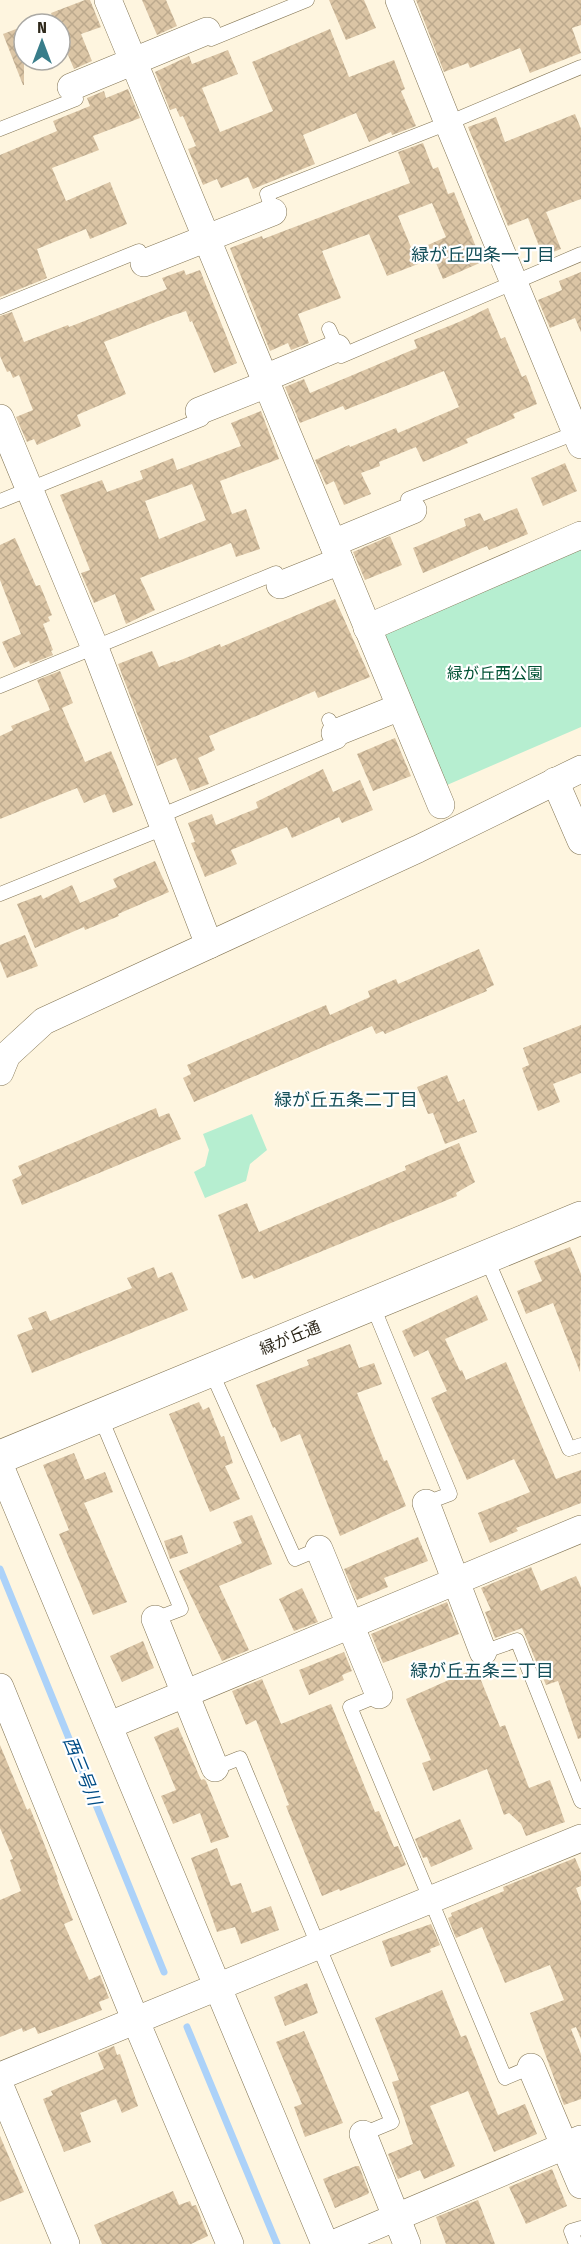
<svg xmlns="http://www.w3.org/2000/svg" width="581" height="2244" viewBox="0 0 581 2244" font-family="'Fira Sans Condensed','Noto Sans JP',sans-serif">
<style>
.green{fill:#b6eed0}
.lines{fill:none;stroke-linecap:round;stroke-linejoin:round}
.stream{stroke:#acd2f9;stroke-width:7}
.building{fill:url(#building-cross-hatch);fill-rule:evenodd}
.lane-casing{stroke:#837554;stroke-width:15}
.street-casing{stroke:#837554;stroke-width:28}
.secondary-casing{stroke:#837554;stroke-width:34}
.lane{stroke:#fff;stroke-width:14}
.street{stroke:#fff;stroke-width:27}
.secondary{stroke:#fff;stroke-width:33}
.labels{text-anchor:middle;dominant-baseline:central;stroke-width:4.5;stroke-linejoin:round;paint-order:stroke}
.park-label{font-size:16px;fill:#005234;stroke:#fff}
.street-label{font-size:16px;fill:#2e281b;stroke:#fff}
.neighbourhood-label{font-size:18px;fill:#16505a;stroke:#fff}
.water-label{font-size:18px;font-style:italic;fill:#004d86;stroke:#fff}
</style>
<defs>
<pattern id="building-cross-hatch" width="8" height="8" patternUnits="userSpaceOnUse" patternTransform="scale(1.5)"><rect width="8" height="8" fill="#dbc5a5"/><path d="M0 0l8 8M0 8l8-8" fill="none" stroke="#bca98d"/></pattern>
</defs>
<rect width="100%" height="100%" fill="#fef5df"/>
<g class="green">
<path d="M581 544V727L447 785 381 630Z"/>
<path d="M252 1114 267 1150 250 1164 246 1181 205 1198 194 1172 205 1166 209 1150 203 1134Z"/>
</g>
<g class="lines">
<g class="stream">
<path d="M0 1569 164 1972"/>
<path d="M187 2027 277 2244"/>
</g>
</g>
<g class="building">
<path d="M85 0H90L101 27 81 34 92 61 74 69 60 36V24H55L51 13Z"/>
<path d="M142 0H166L177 26 157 35Z"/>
<path d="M329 0H364L376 28 346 40Z"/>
<path d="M416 0H581V25L572 28 581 53 530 73 520 48 470 68 468 63 444 72Z"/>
<path d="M24 26V85H23L3 34Z"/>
<path d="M330 29 349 77 394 60 405 89 401 91 416 126 392 135 391 132 369 142 356 113 303 135 315 164 253 189 248 177 221 188 217 179 203 185 188 149 196 146 183 116 180 117 176 108 170 110 155 72 189 56 192 64 228 50 238 74 202 88 220 132 273 111 252 62Z"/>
<path d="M128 89 140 118 93 136 99 150 52 168 66 201 110 182 127 224 90 239 86 229 37 249 47 278 0 297V155L57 131 53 121 90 106 87 98 104 91 106 98Z"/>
<path d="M575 114 581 129V199L546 212 561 249 543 256 528 218 508 226 468 127 496 117 505 142Z"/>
<path d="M423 143 433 169 438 167 448 194 454 192 482 262 443 279 428 245 446 237 432 203 398 216 418 264 387 276 369 234 322 251 341 298 298 314 309 343 291 350 288 343 270 351 230 248 262 236 263 239 410 183 398 152Z"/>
<path d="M184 270 186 275 200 270 237 363 214 373 192 321 190 322 186 311 168 317 104 342 126 394 77 415 81 426 37 445 34 439 27 442 16 417 33 410 19 375 13 378 10 371 7 372 0 356V316L12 312 24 342 68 325 69 327 167 289 162 278Z"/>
<path d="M581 272V332L575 318 550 328 538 300 562 290 559 281Z"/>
<path d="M488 308 501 339 505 337 522 377 526 375 537 404 513 414 515 418 466 439 468 443 423 462 416 447 379 462 380 466 361 473 371 494 344 505 334 481 326 485 315 460 349 445 350 447 396 428 398 433 459 407 444 371 345 410 343 406 300 423 285 387 304 379 310 393 417 348 414 340 459 322Z"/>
<path d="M261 411 279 459 220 481 232 514 246 509 260 549 236 557 231 543 140 578 155 610 126 624 115 594 94 603 81 573 90 570 60 495 102 480 107 492 143 479 140 471 173 458 177 470 241 446 231 423ZM192 484 206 520 159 539 145 501Z"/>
<path d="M565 463 577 491 543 506 531 478Z"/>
<path d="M517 508 528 534 489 550 487 546 423 573 413 548 466 526 464 519 480 513 484 521Z"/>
<path d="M390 536 402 565 365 580 353 552Z"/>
<path d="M15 538 36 586 40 585 52 615 48 617 50 621 43 624 53 650 51 651 53 655 30 664 29 661 14 668 2 642 21 634 0 580V545Z"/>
<path d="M335 599 370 677 318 698 315 691 209 736 215 750 198 758 209 784 190 791 176 758 157 766 118 664 152 651 159 667 175 661 176 662 220 644 221 647Z"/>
<path d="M60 671 73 703 62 708 85 762 111 751 133 805 113 813 105 794 84 803 77 788 0 819V736L13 730 11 726 50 710 37 680Z"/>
<path d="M395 738 411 776 373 791 357 754Z"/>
<path d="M323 769 333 792 360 780 373 810 342 823 339 817 292 838 287 827 231 850 237 864 205 877 191 843 195 842 188 823 212 814 216 825 258 808 256 802Z"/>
<path d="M155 861 169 892 118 914 119 916 85 930 84 927 35 948 17 904 41 895 43 899 72 885 80 903 117 887 113 879Z"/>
<path d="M25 935 38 966 7 978 0 961V945Z"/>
<path d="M479 949 494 985 486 989 487 991 385 1034 383 1031 376 1034 372 1026 194 1102 183 1078 191 1074 187 1065 326 1005 330 1015 370 997 368 991 396 979 398 984Z"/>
<path d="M581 1025V1073L553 1084 560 1102 538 1111 522 1068 529 1065 523 1048Z"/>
<path d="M447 1075 458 1102 464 1099 477 1132 445 1144 433 1113 428 1114 417 1087Z"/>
<path d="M156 1108 159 1117 169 1113 181 1139 22 1205 12 1180 22 1175 18 1166Z"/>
<path d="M459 1143 475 1182 456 1193 457 1196 254 1279 252 1275 242 1279 218 1215 247 1203 259 1232 406 1170 405 1166Z"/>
<path d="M570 1247 581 1274 580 1372 553 1303 526 1314 517 1291 542 1281 534 1261Z"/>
<path d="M154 1267 158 1278 172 1272 188 1310 32 1373 17 1335 33 1329 28 1318 46 1311 50 1321 132 1288 127 1278Z"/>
<path d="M477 1295 488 1320 445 1339 460 1371 462 1370 466 1380 506 1362 556 1479 581 1470V1503L516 1528 518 1531 490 1543 478 1513 530 1492 514 1459 467 1480 431 1398 447 1391 428 1350 414 1357 402 1331Z"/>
<path d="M350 1344 359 1368 374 1363 382 1384 357 1393 384 1461 387 1460 406 1506 340 1536 300 1434 281 1442 275 1427 273 1428 256 1385 309 1365 307 1360Z"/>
<path d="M199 1402 203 1410 209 1407 221 1437 224 1436 233 1463 225 1466 240 1499 210 1512 169 1414Z"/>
<path d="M74 1453 85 1480 105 1472 113 1492 84 1503 127 1602 93 1615 59 1534 69 1530 43 1465Z"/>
<path d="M252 1515 272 1564 219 1586 249 1650 222 1661 179 1571 242 1543 233 1522Z"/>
<path d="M182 1535 188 1553 170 1559 164 1541Z"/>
<path d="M418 1537 428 1561 384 1578 388 1587 357 1600 344 1569Z"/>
<path d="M531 1567 541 1591 576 1576 581 1587V1738L578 1739 558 1681 546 1685 522 1628 495 1638 485 1612 491 1610 481 1588Z"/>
<path d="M302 1588 318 1622 294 1631 279 1599Z"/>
<path d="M447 1602 459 1634 383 1663 371 1634Z"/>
<path d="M143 1641 154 1668 122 1682 110 1656Z"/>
<path d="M344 1652 352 1671 342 1675 344 1680 309 1695 299 1670Z"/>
<path d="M476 1668 500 1727 505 1725 529 1788 550 1780 565 1822 526 1836 521 1824 509 1813 504 1815 487 1769 433 1791 422 1763 431 1760 406 1699Z"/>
<path d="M262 1679 281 1724 331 1704 375 1812 379 1811 394 1847 398 1846 406 1865 340 1891 339 1889 322 1896 286 1806 289 1805 256 1720 246 1725 232 1691Z"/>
<path d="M178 1727 201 1780 204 1779 206 1781 229 1837 211 1843 200 1813 173 1824 161 1796 176 1790 154 1737Z"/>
<path d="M0 1745 27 1810 30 1808 58 1879 57 1880 73 1920 64 1924 89 1980 100 1975 109 1998 99 2002 102 2010 64 2025 38 2034 35 2027 23 2032 22 2028 0 2037V1900L21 1891 10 1860 13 1859 0 1828Z"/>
<path d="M460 1819 473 1849 431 1867 427 1857 423 1858 415 1839Z"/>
<path d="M217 1848 231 1886 241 1883 252 1913 271 1906 279 1930 241 1944 235 1927 217 1932 191 1858Z"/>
<path d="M575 1858 581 1872V1886L576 1888 581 1902V2039L576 2027 571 2029 581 2054V2099L564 2105 530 2013 564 2000 550 1965 505 1983 482 1927 456 1938 448 1918 452 1916 451 1913 504 1891 503 1887Z"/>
<path d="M431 1924 440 1945 430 1949 431 1952 391 1967 382 1941Z"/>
<path d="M307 1983 318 2013 285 2026 274 1997Z"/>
<path d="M442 1990 461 2037 466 2035 498 2115 525 2104 537 2134 494 2152 468 2091 430 2106 455 2166 424 2179 420 2170 398 2179 388 2154 413 2144 392 2082 399 2080 375 2018Z"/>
<path d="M304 2031 343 2123 305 2137 294 2107 302 2104 276 2042Z"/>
<path d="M114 2046 117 2055 120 2054 138 2106 122 2113 116 2099 80 2113 91 2142 64 2152 43 2099 53 2095 51 2091 104 2069 98 2053Z"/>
<path d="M0 2136 24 2192 0 2202Z"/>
<path d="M356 2166H359L369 2192 368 2194 335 2208 323 2179Z"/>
<path d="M552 2169 567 2206 526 2224 509 2187Z"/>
<path d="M173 2191 179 2205 190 2201 192 2206 196 2205 208 2236 191 2244H102L94 2225Z"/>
<path d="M478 2200 495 2244H446L436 2217Z"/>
</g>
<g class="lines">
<defs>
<g id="lane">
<path d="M208 33 211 39 307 0"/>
<path d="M0 129 76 99 71 87"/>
<path d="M273 212 267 194 448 123 581 67"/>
<path d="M0 307 139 251 144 263"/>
<path d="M329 329 341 356 581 254"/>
<path d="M0 501 202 419 199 411"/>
<path d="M413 510 408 499 580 431"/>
<path d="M0 686 276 573 280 584"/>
<path d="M160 816 339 741 329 720"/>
<path d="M0 894 164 828"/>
<path d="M486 1257 569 1449 581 1445"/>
<path d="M372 1304 450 1494 426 1503"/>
<path d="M211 1371 295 1559 319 1549"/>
<path d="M100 1416 181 1609 155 1619"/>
<path d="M483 1652 517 1640 581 1801"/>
<path d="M379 1695 350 1707 505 2078 531 2067"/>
<path d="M215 1768 240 1758 392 2122 363 2134"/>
<path d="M576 2244 571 2231 581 2228"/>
</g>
<g id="street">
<path d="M108 0 441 805"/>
<path d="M399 0 448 123 581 445"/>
<path d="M71 87 207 31"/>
<path d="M144 263 273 212"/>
<path d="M265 378 337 348"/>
<path d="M199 411 267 384"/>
<path d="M0 418 95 648 209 945"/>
<path d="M333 543 413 510"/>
<path d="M280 585 340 561"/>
<path d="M367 628 581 535"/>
<path d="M335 733 400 707"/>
<path d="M555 781 581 841"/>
<path d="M0 1072 7 1055 44 1021 418 849 581 769"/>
<path d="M0 1466 325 2244"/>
<path d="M426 1503 483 1652"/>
<path d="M319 1549 379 1695"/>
<path d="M155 1619 215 1768"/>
<path d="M0 1687 135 2019 230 2244"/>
<path d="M110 1725 581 1529"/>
<path d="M531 2067 581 2185"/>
<path d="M0 2076 581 1838"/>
<path d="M0 2086 66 2244"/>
<path d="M363 2134 407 2244"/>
<path d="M333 2244 581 2139"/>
</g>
<path id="secondary" d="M0 1457 581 1218"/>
</defs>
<use href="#lane" class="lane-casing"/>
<use href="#street" class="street-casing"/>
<use href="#secondary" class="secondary-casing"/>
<use href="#lane" class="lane"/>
<use href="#street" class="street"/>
<use href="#secondary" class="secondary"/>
</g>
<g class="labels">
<g class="park-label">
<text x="495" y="673">緑が丘西公園</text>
</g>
<g class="street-label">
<text transform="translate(290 1338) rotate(-22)">緑が丘通</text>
</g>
<g class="neighbourhood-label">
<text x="483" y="255">緑が丘四条一丁目</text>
<text x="346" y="1100">緑が丘五条二丁目</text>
<text x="482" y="1671">緑が丘五条三丁目</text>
</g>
<g class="water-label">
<text transform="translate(82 1771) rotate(68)">西三号川</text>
</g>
</g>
<g transform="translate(42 42)"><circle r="28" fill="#ffffff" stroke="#aba9a4" stroke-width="1.5"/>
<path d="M0-4.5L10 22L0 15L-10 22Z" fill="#387d8a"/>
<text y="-9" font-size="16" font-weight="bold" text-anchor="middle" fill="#2e281b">N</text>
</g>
</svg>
